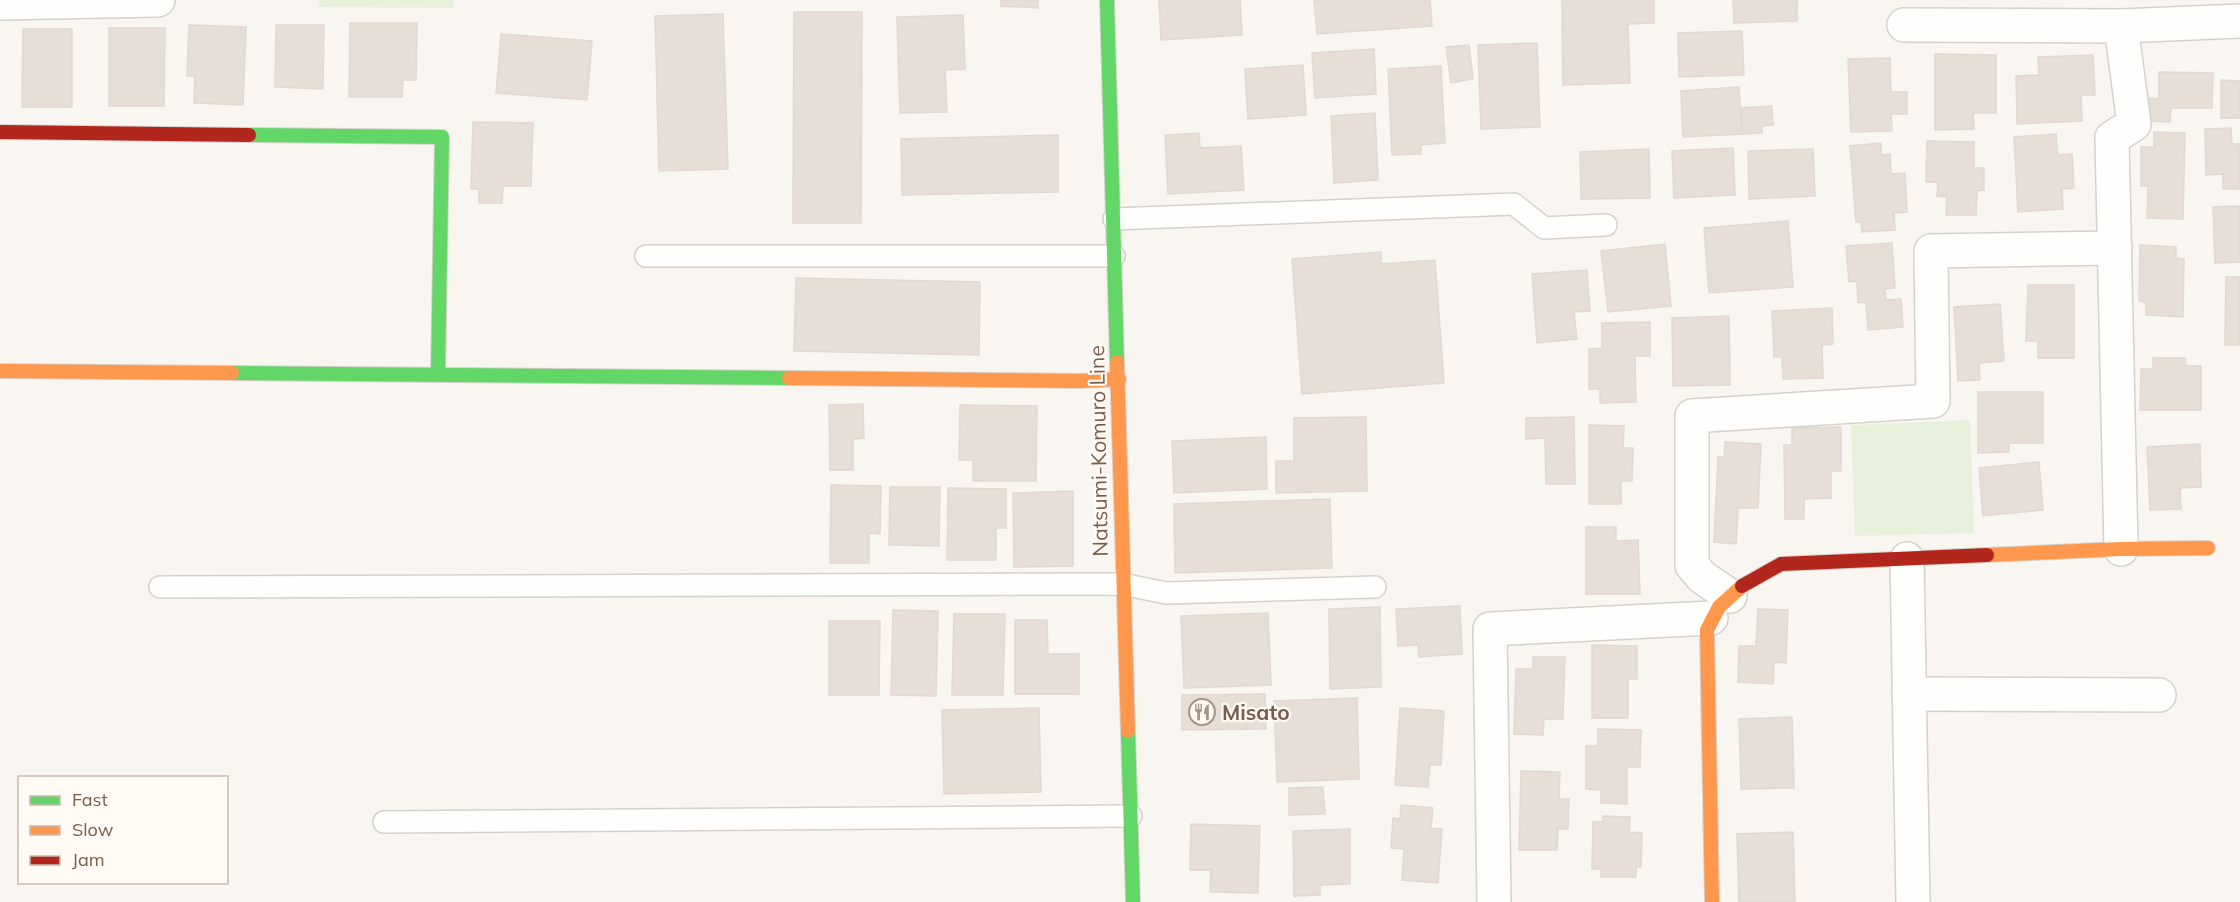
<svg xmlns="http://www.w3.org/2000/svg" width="2240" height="902" viewBox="0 0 2240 902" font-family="Mulish,sans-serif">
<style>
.green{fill:#e7f0db}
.building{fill:#e6ded7;stroke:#e2d8d2;stroke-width:1.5}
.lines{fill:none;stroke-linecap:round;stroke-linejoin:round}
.lane-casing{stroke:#d7d1cb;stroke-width:24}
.street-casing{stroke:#d7d1cb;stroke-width:36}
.fast-casing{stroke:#d9d2cb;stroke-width:16}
.slow-casing{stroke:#d9d2cb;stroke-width:16}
.jam-casing{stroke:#d9d2cb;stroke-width:16}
.lane{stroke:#fefefd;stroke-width:21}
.street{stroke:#fefefd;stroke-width:33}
.fast{stroke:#63d668;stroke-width:14}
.slow{stroke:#ff974d;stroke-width:14}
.jam{stroke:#b3261e;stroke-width:14}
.labels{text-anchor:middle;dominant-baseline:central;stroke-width:4.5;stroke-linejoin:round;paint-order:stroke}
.street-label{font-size:21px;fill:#7a5c4d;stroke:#fffaf3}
.poi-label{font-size:21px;font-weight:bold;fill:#7a5c4d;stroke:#fffaf3;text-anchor:start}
</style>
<rect width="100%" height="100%" fill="#f9f5f0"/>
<g class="green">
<path d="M321 0H453L454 8 318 7Z"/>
<path d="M1970 420 1974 533 1855 536 1851 425Z"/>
</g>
<g class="building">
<path d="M1001 0H1038V8L1001 6Z"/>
<path d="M1159 0H1240L1242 35 1161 40Z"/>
<path d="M1314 0H1430L1432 26 1317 34Z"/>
<path d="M1562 0H1654V23L1628 24 1630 83 1563 85Z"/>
<path d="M1733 0H1797V21L1734 23Z"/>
<path d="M794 12H862L861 223H793Z"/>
<path d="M723 14 728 169 659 171 655 16Z"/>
<path d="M963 15 965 69 945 70 947 112 900 113 897 17Z"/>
<path d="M350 23H417L416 80H403L402 97H349Z"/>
<path d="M189 25 246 27 243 105 194 103 195 76H187Z"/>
<path d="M276 25H324L323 89 275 87Z"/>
<path d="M109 28H165L164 106H109Z"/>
<path d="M23 29H72V107H22Z"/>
<path d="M1742 31 1744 75 1679 77 1678 33Z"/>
<path d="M501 34 592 41 587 100 496 93Z"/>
<path d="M1537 43 1540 127 1481 129 1478 45Z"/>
<path d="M1469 45 1473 79 1451 83 1446 47Z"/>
<path d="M1374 49 1376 94 1315 98 1312 53Z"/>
<path d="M1935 54 1996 55V113H1973L1974 129 1935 130Z"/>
<path d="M2093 55 2095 95H2081L2082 121 2017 124 2016 76 2039 75 2038 57Z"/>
<path d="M1890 58 1891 92H1907V114H1891L1892 131 1851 132 1848 59Z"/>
<path d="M1303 65 1306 115 1248 119 1245 69Z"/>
<path d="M1441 66 1445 143 1421 145V154L1392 155 1388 69Z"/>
<path d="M2159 72 2213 73 2212 108H2171L2170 122 2148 121V98L2159 99Z"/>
<path d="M2221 80 2240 81V118H2221Z"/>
<path d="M1739 87 1742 134 1683 137 1681 91Z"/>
<path d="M1772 106 1773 125 1762 126V133L1742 134 1741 108Z"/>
<path d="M1375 113 1378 180 1334 183 1331 116Z"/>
<path d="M473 122 533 123 531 186H503L502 203H479V189H471Z"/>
<path d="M2231 128 2232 144H2240V189H2223V174L2206 175 2205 129Z"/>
<path d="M2154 132 2185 133 2183 219 2147 218 2148 186H2141V147H2154Z"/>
<path d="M1199 133 1200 148 1241 146 1244 190 1168 194 1165 135Z"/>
<path d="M2056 134 2058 155 2072 154 2074 188 2062 189 2063 209 2018 212 2014 137Z"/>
<path d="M1058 135V192L902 195 901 139Z"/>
<path d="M1927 141 1974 142V168H1984V190L1977 191 1976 215H1946L1947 197 1937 196 1938 182H1926Z"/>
<path d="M1881 143V155L1890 154 1891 174 1905 173 1907 212 1894 213 1895 230 1862 232 1861 222H1856L1850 146Z"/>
<path d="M1733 148 1735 195 1674 198 1672 151Z"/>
<path d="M1649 149 1650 198 1581 199 1580 152Z"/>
<path d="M1813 149 1815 196 1749 199 1748 151Z"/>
<path d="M2240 206V262L2215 263 2213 207Z"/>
<path d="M1788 221 1793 287 1709 293 1704 228Z"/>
<path d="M1892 243 1895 288 1885 289 1886 300 1901 299 1903 327 1868 330 1866 302 1858 303 1857 281 1849 282 1846 246Z"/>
<path d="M1665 244 1671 306 1608 312 1601 251Z"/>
<path d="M2140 245 2176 247V258L2184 259 2183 317 2146 315V302L2139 301Z"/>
<path d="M1381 252V264L1435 260 1444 383 1302 394 1292 259Z"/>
<path d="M1587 270 1590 311 1574 312 1577 339 1537 343 1532 274Z"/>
<path d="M2226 277H2240V345H2225Z"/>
<path d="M796 278 980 282 979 355 794 351Z"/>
<path d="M2028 285H2074V358H2038V341H2026Z"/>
<path d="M2000 304 2004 361 1979 363 1980 380 1958 381 1954 307Z"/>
<path d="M1832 308 1833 344 1822 345 1823 378 1783 379 1782 357H1774L1772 311Z"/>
<path d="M1729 316 1730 385 1673 386 1672 318Z"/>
<path d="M1650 322V356H1635L1636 402 1600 403V389H1589V349L1602 348V323Z"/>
<path d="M2153 358H2185L2186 366H2201V410H2140L2141 369H2153Z"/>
<path d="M1978 392H2043V443H2009V452L1978 453Z"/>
<path d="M863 404 864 438 853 439V470H830L829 405Z"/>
<path d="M960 405 1037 406 1036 481H973V460H959Z"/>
<path d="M1366 417 1367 491 1276 493V461H1294V418Z"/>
<path d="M1574 417 1575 484H1546L1545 438 1526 439V418Z"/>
<path d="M1589 425 1624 426 1623 448H1633L1632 481H1621V504H1589Z"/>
<path d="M1841 427V471H1831V498L1804 499V519H1785L1784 445H1792V428Z"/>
<path d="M1266 437 1267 489 1174 493 1172 441Z"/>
<path d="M1725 442 1761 444 1758 508H1738L1736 544 1714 542 1718 457H1724Z"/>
<path d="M2200 444 2201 487 2180 488 2181 509 2150 510 2147 447Z"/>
<path d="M2039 462 2043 510 1983 516 1979 468Z"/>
<path d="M831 485 881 486 880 534 869 533V563H830Z"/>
<path d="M890 487H940L939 546 889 545Z"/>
<path d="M948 488 1006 489V528H996V560H947Z"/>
<path d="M1073 491V566L1014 567 1013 493Z"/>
<path d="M1330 499 1332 568 1175 573 1174 504Z"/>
<path d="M1586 527H1616V541L1638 540 1640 594H1586Z"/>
<path d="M1460 606 1462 654 1419 657 1418 645 1398 646 1396 609Z"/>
<path d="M1380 607 1381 687 1330 689 1329 609Z"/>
<path d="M1758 609 1788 610 1786 663 1774 662 1773 684 1738 682 1739 646H1756Z"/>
<path d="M893 610 938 611 936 696 891 695Z"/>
<path d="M1268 613 1271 685 1184 688 1181 616Z"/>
<path d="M954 614H1005L1003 695H952Z"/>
<path d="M1015 620H1047L1048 654H1079V694H1015Z"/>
<path d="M829 621H880L879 695H829Z"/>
<path d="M1592 645 1637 646V679H1628V718H1592Z"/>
<path d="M1533 657H1565L1563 719H1544L1543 735 1514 734 1516 669H1533Z"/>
<path d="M1265 694 1266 729 1182 730V695Z"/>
<path d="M1357 698 1359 779 1277 782 1274 701Z"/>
<path d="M1039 708 1041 792 944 794 942 710Z"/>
<path d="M1400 708 1444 711 1441 765H1430L1428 787 1395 785Z"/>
<path d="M1792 717 1794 788 1741 789 1739 719Z"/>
<path d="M1598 729 1641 730 1640 767H1627V804L1601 803V790L1586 789V746H1598Z"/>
<path d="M1521 771 1560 772 1559 799H1569L1568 829H1558L1557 850H1519Z"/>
<path d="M1323 787 1325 814 1289 815V788Z"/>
<path d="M1401 805 1433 808 1431 828 1442 829 1438 883 1402 880 1404 849 1391 848 1393 818 1400 819Z"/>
<path d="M1603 816 1630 817 1629 832 1642 833 1641 867H1636V877H1601V869H1592L1593 822H1603Z"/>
<path d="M1191 824 1260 826 1258 893 1210 892 1211 870H1190Z"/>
<path d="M1350 829V884L1320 885V895L1294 896 1293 831Z"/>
<path d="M1793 832 1795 902H1739L1737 834Z"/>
</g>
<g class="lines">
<defs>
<g id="lane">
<path d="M1114 219 1514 204 1544 228 1606 225"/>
<path d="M646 256H1114"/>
<path d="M160 587 1122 584 1166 593 1375 587"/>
<path d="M384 822 1131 816"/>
</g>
<g id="street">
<path d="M0 3 158 0"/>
<path d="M1904 25 2121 26 2240 21"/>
<path d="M2121 549 2112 138 2134 124 2121 26"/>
<path d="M1907 559 1913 902"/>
<path d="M1730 596 1702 577 1692 565V416L1933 401 1931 251 2115 248"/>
<path d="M1909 694 2159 695"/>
<path d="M1494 902 1490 629 1711 618"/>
</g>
<g id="fast">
<path d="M1107 0 1117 362"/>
<path d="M249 135 442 137 438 374"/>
<path d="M232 373 789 378"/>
<path d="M1128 731 1133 902"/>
</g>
<g id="slow">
<path d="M1117 362 1128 731"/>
<path d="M0 371 232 373"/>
<path d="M789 378 1081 381 1119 379"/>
<path d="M1987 555 2121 549 2208 548"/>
<path d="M1712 902 1707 630 1719 607 1742 586"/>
</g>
<g id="jam">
<path d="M0 132 249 135"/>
<path d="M1742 586 1781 564 1987 555"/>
</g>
</defs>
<use href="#lane" class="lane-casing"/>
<use href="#street" class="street-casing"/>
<use href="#fast" class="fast-casing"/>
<use href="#slow" class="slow-casing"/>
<use href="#jam" class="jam-casing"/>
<use href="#lane" class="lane"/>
<use href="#street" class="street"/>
<use href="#fast" class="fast"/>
<use href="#slow" class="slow"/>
<use href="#jam" class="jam"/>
</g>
<defs>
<symbol id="restaurant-ring" viewBox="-11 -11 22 22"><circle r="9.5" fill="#fffaf3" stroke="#a69286" stroke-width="1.5"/><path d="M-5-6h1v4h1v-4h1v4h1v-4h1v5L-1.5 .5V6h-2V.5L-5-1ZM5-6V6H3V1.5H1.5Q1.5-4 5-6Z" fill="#a69286"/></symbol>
</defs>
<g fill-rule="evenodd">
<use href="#restaurant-ring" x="1187" y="697" width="30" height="30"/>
</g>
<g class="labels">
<g class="street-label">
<text transform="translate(1098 451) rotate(-91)">Natsumi-Komuro Line</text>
</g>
<g class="poi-label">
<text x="1222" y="712">Misato</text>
</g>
</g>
<rect x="18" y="776" width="210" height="108" fill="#fffaf3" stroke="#cabbb1" stroke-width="1.5"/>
<rect x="30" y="796" width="30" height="9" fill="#63d668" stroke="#cabbb1" stroke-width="1.5"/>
<text x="72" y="806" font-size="18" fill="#7a5c4d">Fast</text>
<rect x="30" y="826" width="30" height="9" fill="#ff974d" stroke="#cabbb1" stroke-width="1.5"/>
<text x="72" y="836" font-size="18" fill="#7a5c4d">Slow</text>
<rect x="30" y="856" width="30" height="9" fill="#b3261e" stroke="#cabbb1" stroke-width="1.5"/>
<text x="72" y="866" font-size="18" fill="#7a5c4d">Jam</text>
</svg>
